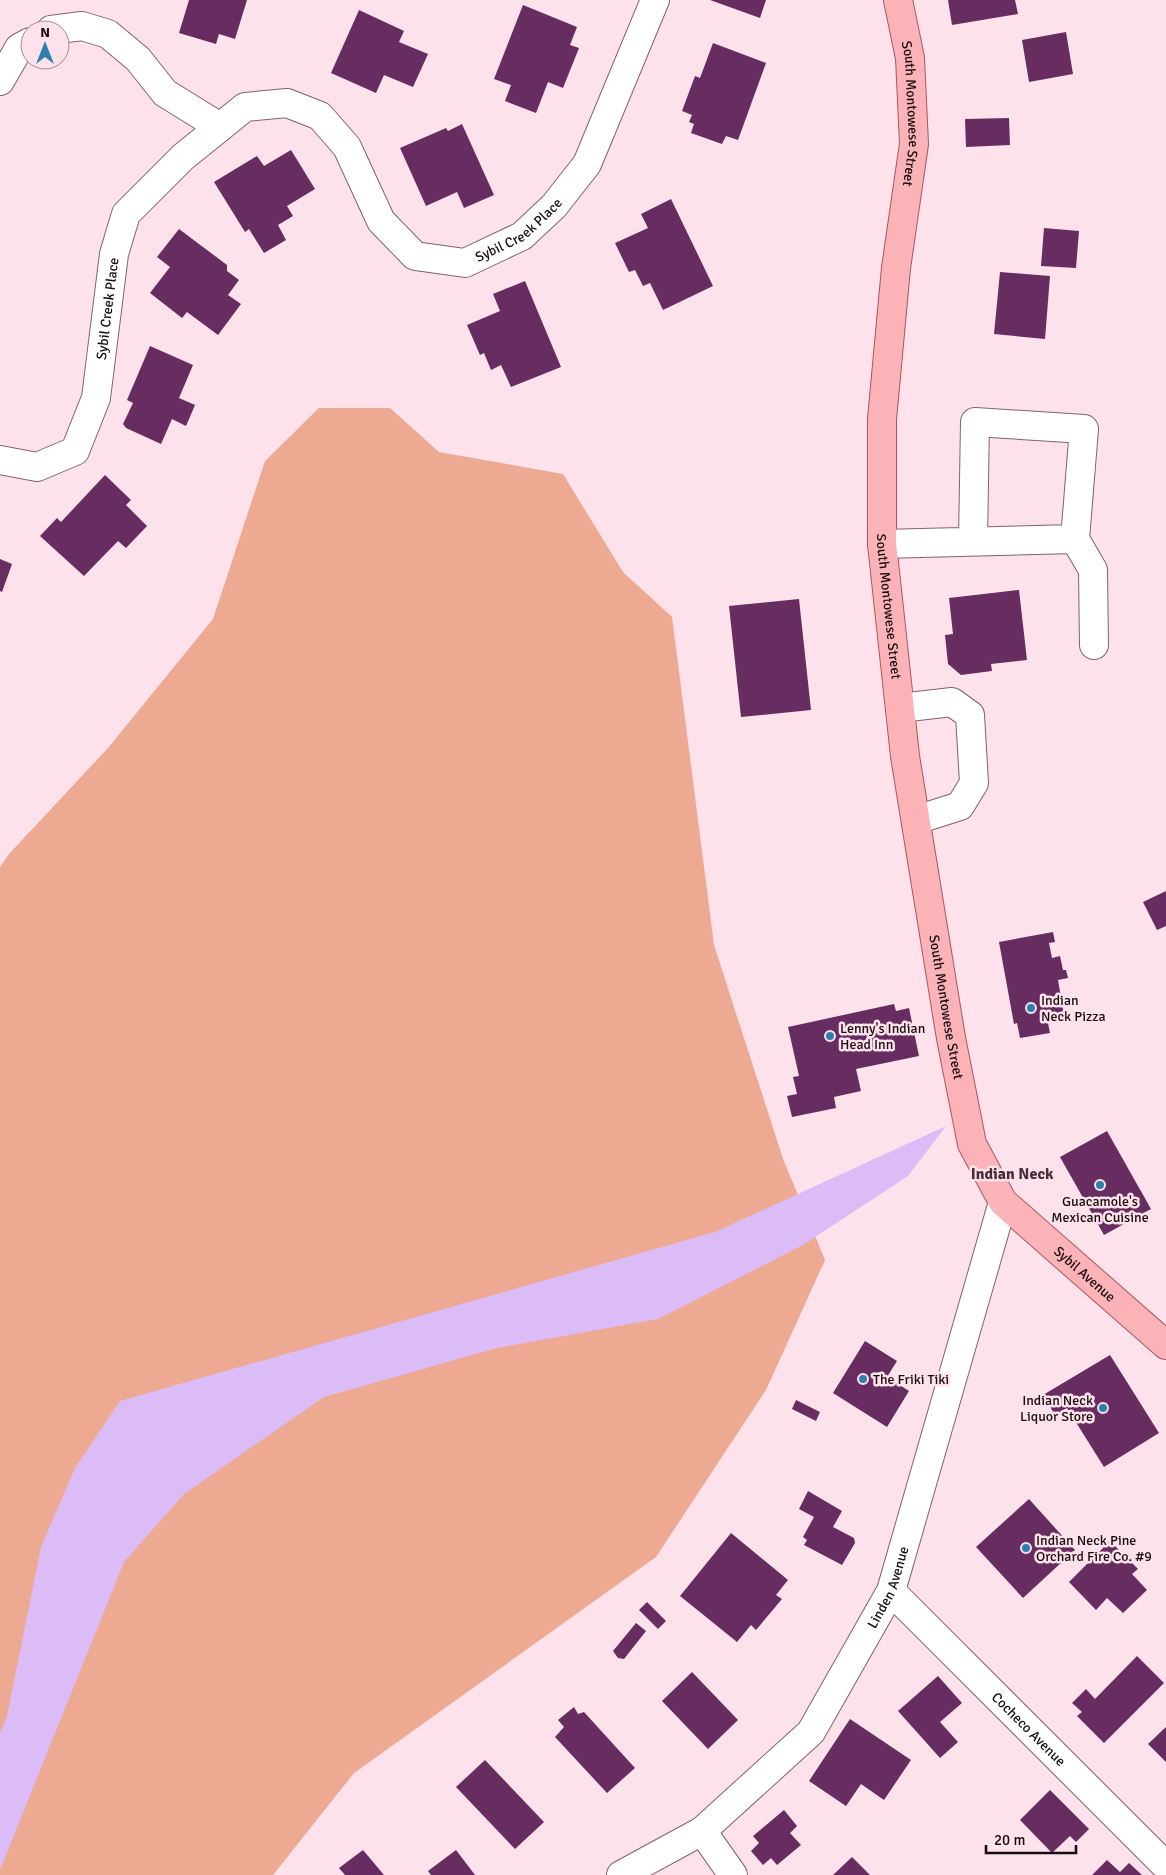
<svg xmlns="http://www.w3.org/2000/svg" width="1166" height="1875" viewBox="0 0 1166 1875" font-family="Signika,sans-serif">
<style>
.green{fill:#eda991}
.water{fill:#dbbcf7}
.building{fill:#672d61}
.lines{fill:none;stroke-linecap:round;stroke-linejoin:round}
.minor-casing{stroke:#81636e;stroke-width:30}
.major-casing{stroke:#ab575e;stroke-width:30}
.minor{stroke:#fff;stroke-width:28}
.major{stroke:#fcb3b8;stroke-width:28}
.poi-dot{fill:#2d7faf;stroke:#fde1eb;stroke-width:2}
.labels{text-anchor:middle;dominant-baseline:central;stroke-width:5;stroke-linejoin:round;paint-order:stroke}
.street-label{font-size:14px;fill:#170c10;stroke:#fde1eb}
.poi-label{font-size:14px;fill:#170c10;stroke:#fde1eb;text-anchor:start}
.quarter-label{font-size:16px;font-weight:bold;fill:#482d38;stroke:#fde1eb}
</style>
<rect width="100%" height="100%" fill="#fde1eb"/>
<path class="green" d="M319 408H390L439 452 563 474 623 572 672 617 714 945 783 1159 825 1260 766 1390 656 1557 354 1773 273 1875H0V867L9 854 108 748 213 619 265 461Z"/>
<path class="water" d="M946 1126 908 1176 803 1245 658 1319 497 1348 324 1397 184 1494 124 1562 0 1870V1733L7 1716 41 1547 75 1468 120 1401 715 1232Z"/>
<g class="building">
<path d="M189 0H247L235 39 219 34 216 44 179 33Z"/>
<path d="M710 0H766L760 18Z"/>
<path d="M948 0H1015L1018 14 952 25Z"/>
<path d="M523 5 577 27 570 45 579 48 563 88 548 82 536 113 505 101 511 85 494 79Z"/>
<path d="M359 10 404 31 399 42 428 54 413 87 384 75 376 93 331 73Z"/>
<path d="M1066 32 1073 74 1029 82 1022 40Z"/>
<path d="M713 43 766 63 738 140 726 136 722 144 691 133 694 124 689 122 692 115 682 111 695 76 700 78Z"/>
<path d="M1009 118 1010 145 966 147 965 119Z"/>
<path d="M462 124 494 195 464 208 457 192 426 206 400 148 446 128 448 131Z"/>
<path d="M291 150 315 189 287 206 293 216 278 225 286 240 264 253 249 229 245 232 214 182 257 156 264 166Z"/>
<path d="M671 199 713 286 663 310 650 283 643 286 635 270 629 272 615 243 648 228 641 214Z"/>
<path d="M1044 228 1079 231 1076 268 1041 266Z"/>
<path d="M179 229 227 265V271L239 280 228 295 241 304 218 335 187 312 182 318 150 293 170 267 157 257Z"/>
<path d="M1000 272 1050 276 1045 339 994 334Z"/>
<path d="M525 281 561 367 511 387 501 365 491 370 484 353 480 355 467 325 500 311 493 294Z"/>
<path d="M150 346 193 365 179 398 195 405 186 426 172 419 161 444 126 428 123 424 133 403 127 400Z"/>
<path d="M105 475 131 500 126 505 147 526 126 548 118 541 84 576 40 536 57 518 61 522Z"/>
<path d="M0 559 12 564 2 592 0 591Z"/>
<path d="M1019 590 1027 660 991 664 992 671 961 675 948 664 945 635 953 634 949 598Z"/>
<path d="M799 599 811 710 741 717 729 606Z"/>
<path d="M1166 891V926L1157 930 1143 902Z"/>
<path d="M1053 932 1055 942 1049 943 1052 958 1060 956 1063 970H1066L1068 978 1058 980 1064 1015 1047 1018 1050 1033 1020 1038 1017 1023 1014 1024 999 942Z"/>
<path d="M894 1004 896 1011 909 1008 919 1056 856 1069 861 1091 834 1097 836 1108 792 1117 787 1096 797 1094 793 1077 799 1076 788 1027Z"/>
<path d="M1107 1131 1151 1209 1104 1235 1060 1157Z"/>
<path d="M865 1341 897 1361 887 1377 909 1391 887 1427 833 1393Z"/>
<path d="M1110 1355 1159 1433 1104 1467 1067 1408 1055 1415 1043 1395Z"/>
<path d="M796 1400 820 1412 816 1421 792 1409Z"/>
<path d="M808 1491 842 1511 833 1527 854 1538 855 1543 842 1565 804 1545 807 1540 803 1537 814 1517 799 1509Z"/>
<path d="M1029 1499 1075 1550 1023 1598 976 1547Z"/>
<path d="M731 1533 788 1580 776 1595 782 1599 756 1630 751 1625 737 1642 680 1596Z"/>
<path d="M1110 1541 1138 1569 1132 1574 1147 1590 1123 1613 1107 1598 1096 1610 1069 1582Z"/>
<path d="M647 1602 666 1621 658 1629 639 1610Z"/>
<path d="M636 1623 646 1631 624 1659 618 1658 613 1651Z"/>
<path d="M1137 1656 1164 1683 1104 1743 1077 1716 1082 1712 1072 1703 1086 1689 1095 1699Z"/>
<path d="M692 1672 738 1720 708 1749 662 1701Z"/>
<path d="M938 1676 962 1703 940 1722 958 1742 940 1758 898 1711Z"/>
<path d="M574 1707 578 1714 584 1712 635 1768 607 1793 555 1737 564 1727 558 1720Z"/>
<path d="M850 1719 911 1760 884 1800 861 1784 846 1806 809 1781Z"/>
<path d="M1166 1727V1762L1148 1744Z"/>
<path d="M485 1760 544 1822 515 1849 456 1787Z"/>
<path d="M1050 1790 1089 1829 1076 1842 1070 1836 1052 1853 1020 1820Z"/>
<path d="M784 1810 797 1826 790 1833 801 1845 777 1865 771 1858 763 1865 751 1851 759 1843 753 1836Z"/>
<path d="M363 1850 384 1875H345L339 1868Z"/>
<path d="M456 1850 475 1875H431L428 1871Z"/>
<path d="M852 1857 870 1875H833Z"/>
<path d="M1107 1860 1120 1872 1129 1863 1142 1875H1092Z"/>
</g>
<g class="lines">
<defs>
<g id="minor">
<path d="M51 30 82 26 108 34 138 59 165 93 220 127"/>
<path d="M0 81 19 48 30 42"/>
<path id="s1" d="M0 460 37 467 75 451 96 398 114 254 126 214 183 157 245 107 287 103 320 116 347 147 381 221 415 256 465 263 522 236 554 206 587 164 655 0"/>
<path d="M1075 539 1093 570 1094 645"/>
<path d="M882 544 1075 539 1084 429 975 422 973 541"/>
<path d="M900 708 952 702 970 715 974 783 960 806 916 820"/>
<path id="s2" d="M891 1591 1166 1866"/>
<path d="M702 1831 733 1875"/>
<path id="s3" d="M621 1875 702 1831 811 1732 891 1591 1003 1202"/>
</g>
<g id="major">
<path id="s4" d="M898 0 910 58 914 144 896 268 882 419V544L905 756 951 1038 972 1144 1003 1202 1166 1345"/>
</g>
</defs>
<use href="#minor" class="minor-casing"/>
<use href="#major" class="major-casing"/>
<use href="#minor" class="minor"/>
<use href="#major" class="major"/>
</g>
<g class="poi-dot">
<circle cx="1031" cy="1008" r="5"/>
<circle cx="830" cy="1036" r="5"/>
<circle cx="1100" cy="1185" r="5"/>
<circle cx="863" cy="1379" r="5"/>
<circle cx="1103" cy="1408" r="5"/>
<circle cx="1026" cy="1548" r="5"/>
</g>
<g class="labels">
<g class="street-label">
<text stroke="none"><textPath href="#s4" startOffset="115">South Montowese Street</textPath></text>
<text stroke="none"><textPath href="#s1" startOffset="846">Sybil Creek Place</textPath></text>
<text stroke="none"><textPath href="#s1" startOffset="226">Sybil Creek Place</textPath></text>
<text stroke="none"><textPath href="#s4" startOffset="610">South Montowese Street</textPath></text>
<text stroke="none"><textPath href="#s4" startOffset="1015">South Montowese Street</textPath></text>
<text stroke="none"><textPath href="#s4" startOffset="1329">Sybil Avenue</textPath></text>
<text stroke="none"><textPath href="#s3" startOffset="404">Linden Avenue</textPath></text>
<text stroke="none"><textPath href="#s2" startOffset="195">Cocheco Avenue</textPath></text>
</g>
<g class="poi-label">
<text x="1041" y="1000">Indian<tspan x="1041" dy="16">Neck Pizza</tspan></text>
<text x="840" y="1028">Lenny's Indian<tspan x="840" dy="16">Head Inn</tspan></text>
<text x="1100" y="1201" text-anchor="middle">Guacamole's<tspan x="1100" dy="16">Mexican Cuisine</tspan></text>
<text x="873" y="1379">The Friki Tiki</text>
<text x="1093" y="1400" text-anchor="end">Indian Neck<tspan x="1093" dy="16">Liquor Store</tspan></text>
<text x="1036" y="1540">Indian Neck Pine<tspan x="1036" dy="16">Orchard Fire Co. #9</tspan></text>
</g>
<g class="quarter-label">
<text x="1012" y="1174">Indian Neck</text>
</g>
</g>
<g transform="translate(45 45)"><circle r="24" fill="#fde1eb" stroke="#a18c93"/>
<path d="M0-4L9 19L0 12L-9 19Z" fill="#2d7faf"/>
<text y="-8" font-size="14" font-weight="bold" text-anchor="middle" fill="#170c10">N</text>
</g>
<path d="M986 1845v8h90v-8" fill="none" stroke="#170c10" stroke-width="2.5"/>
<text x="994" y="1845" font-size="15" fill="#170c10" stroke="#fde1eb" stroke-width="4" paint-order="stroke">20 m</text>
</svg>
